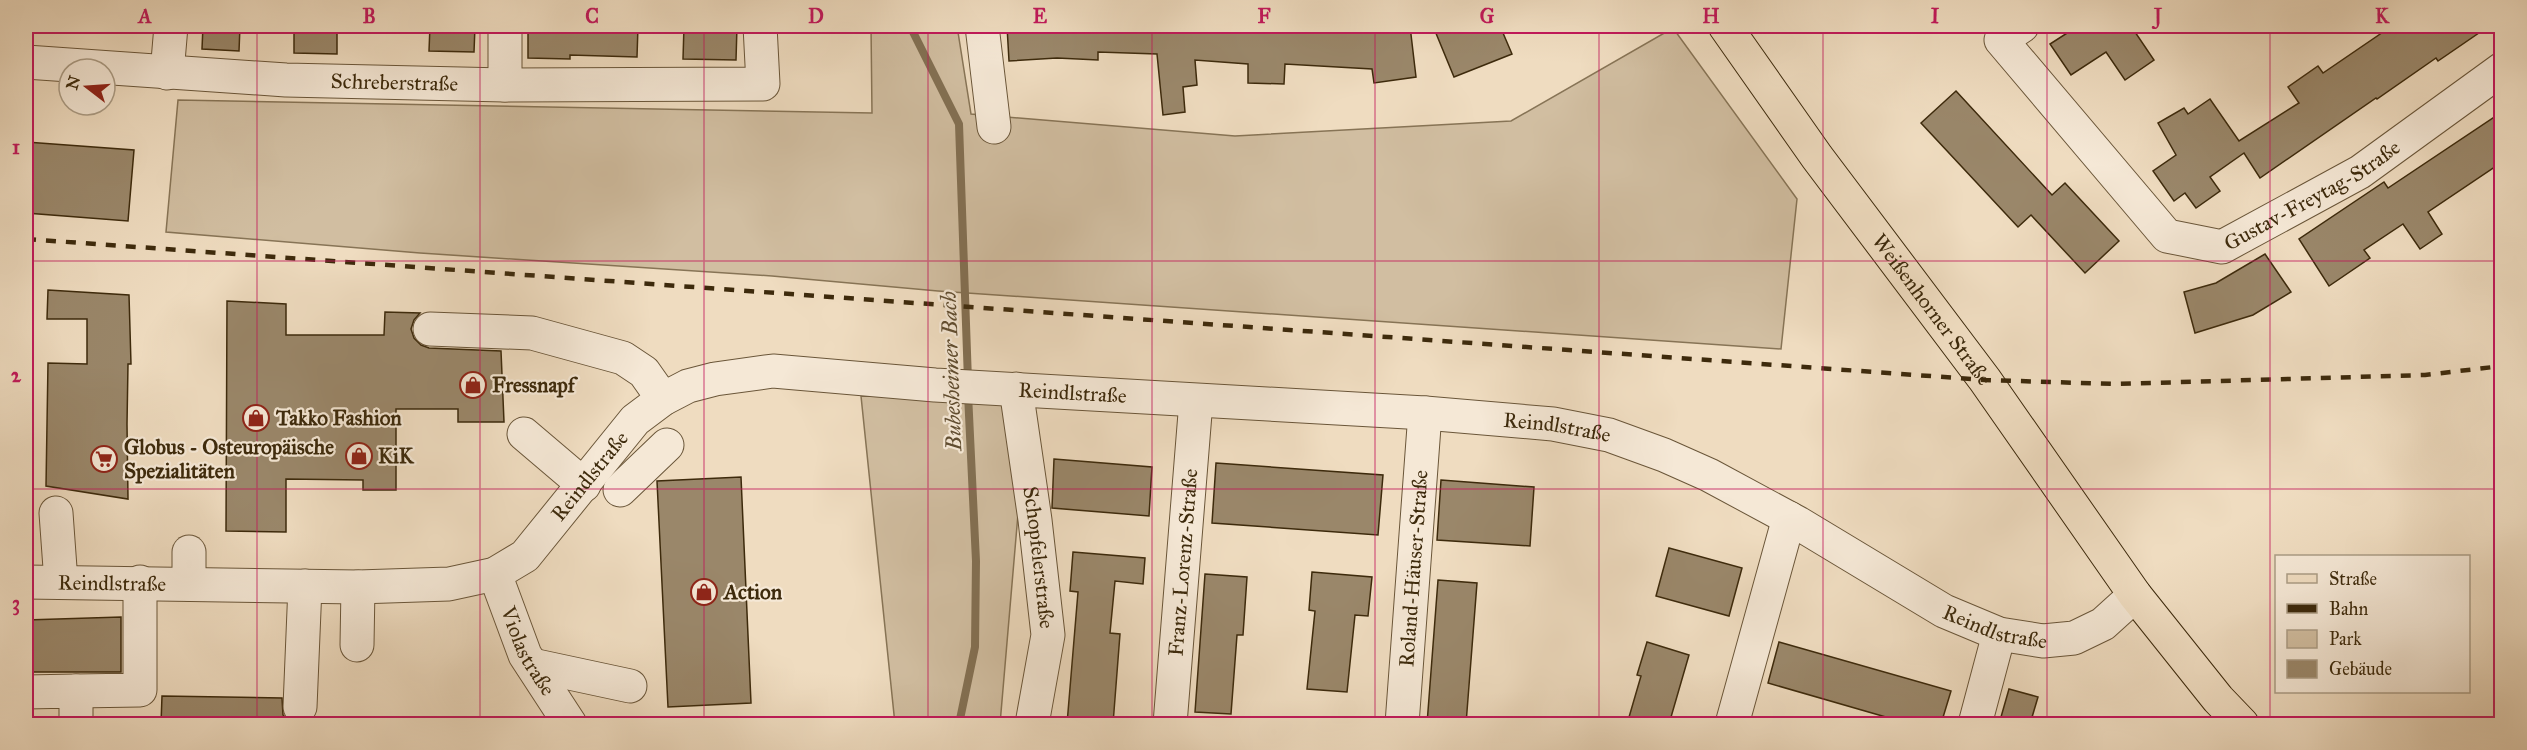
<svg xmlns="http://www.w3.org/2000/svg" width="2527" height="750" viewBox="0 0 2527 750" font-family="'IM FELL Great Primer',serif">
<style>
.green{fill:#d1bea1;stroke:#877456;stroke-width:1.5}
.lines{fill:none;stroke-linecap:round;stroke-linejoin:round}
.stream{stroke:#837053;stroke-width:8}
.building{fill:#9a876a;stroke:#3d2a0c;stroke-width:1.5}
.minor-casing{stroke:#6a5639;stroke-width:35}
.major-casing{stroke:#3d2a0c;stroke-width:35}
.minor{stroke:#f5e8d6;stroke-width:33}
.major{stroke:#efdcc0;stroke-width:33}
.rail{stroke:#3d2a0c;stroke-width:4.5;stroke-dasharray:10 10;stroke-linecap:butt}
.grid{fill:none;stroke:#c2185b;stroke-width:1.5;stroke-opacity:0.55}
.labels{text-anchor:middle;dominant-baseline:central;stroke-width:4.5;stroke-linejoin:round;paint-order:stroke}
.street-label{font-size:21px;fill:#3d2a0c;stroke:#f5e8d6}
.poi-label{font-size:21px;font-weight:bold;fill:#3d2a0c;stroke:#f5e8d6;text-anchor:start}
.water-label{font-size:22px;font-style:italic;fill:#604d30;stroke:#f5e8d6}
.neatline{fill:none;stroke:#c2185b;stroke-width:2}
.grid-label{font-size:20px;text-anchor:middle;font-weight:bold;fill:#c2185b}
</style>
<rect width="100%" height="100%" fill="#efdcc0"/>
<filter id="stains"><feTurbulence type="fractalNoise" baseFrequency=".00333" numOctaves="4"/><feColorMatrix values="0 0 0 0 .2 0 0 0 0 .09 0 0 0 0 .02 0 0 0 .5 -.17"/></filter>
<radialGradient id="worn" r=".72"><stop offset=".6" stop-color="#630" stop-opacity="0"/><stop offset="1" stop-color="#630" stop-opacity=".3"/></radialGradient>
<g class="green">
<path d="M871 26H957L971 114 1235 136 1511 121 1673 28 1797 199 1781 349 938 291 772 276 420 253 166 232 178 100 872 113Z"/>
<path d="M861 396 1002 399 1018 514 1000 724H895Z"/>
</g>
<g class="lines">
<g class="stream">
<path d="M910 26 959 124 968 381"/>
<path d="M959 724 975 647 976 561 968 394"/>
</g>
</g>
<g class="building">
<path d="M203 26H240L239 51 202 49Z"/>
<path d="M294 26H330V28H337V54L294 53Z"/>
<path d="M430 26H475L474 52 429 51Z"/>
<path d="M528 26H638L637 57 570 55V59L528 58Z"/>
<path d="M684 26H737L736 60 683 59Z"/>
<path d="M1007 26H1343V29L1371 26H1410L1416 77 1374 83 1372 69 1285 64 1284 84 1248 83V64L1195 60 1197 85 1183 87 1185 112 1163 115 1157 54 1098 52V60L1057 58 1009 61Z"/>
<path d="M1433 26H1500L1512 54 1454 77Z"/>
<path d="M2078 26H2131L2154 60 2125 80 2106 52 2071 75 2050 44Z"/>
<path d="M2392 26H2489L2438 61 2436 58 2377 99 2376 98 2260 178 2244 153 2210 177 2220 191 2196 208 2185 193 2174 201 2153 171 2176 155 2158 123 2184 108 2188 114 2210 99 2239 141 2299 103 2288 87 2318 66 2323 73Z"/>
<path d="M1956 91 2052 195 2065 183 2119 241 2085 273 2031 215 2018 227 1921 123Z"/>
<path d="M2502 112V162L2428 212 2442 234 2420 249 2403 224 2364 250 2370 258 2329 286 2299 239 2384 182 2388 188Z"/>
<path d="M26 142 134 150 128 221 26 213Z"/>
<path d="M2265 254 2291 292 2253 315 2195 333 2184 292 2216 283Z"/>
<path d="M48 290 129 295 131 364H128L127 424 128 499 46 486 48 363 87 364V319H47Z"/>
<path d="M227 301 286 304V335H384L385 312 420 313 414 320 411 329 414 338 421 345 429 348 501 351 504 422H458V409H396V490H363V480L286 479V532L226 531Z"/>
<path d="M1054 459 1152 467 1149 516 1052 508Z"/>
<path d="M1216 463 1383 475 1378 535 1212 523Z"/>
<path d="M741 477 751 703 668 707 657 481Z"/>
<path d="M1441 480 1534 487 1530 546 1437 540Z"/>
<path d="M1669 548 1742 568 1729 616 1656 596Z"/>
<path d="M1073 552 1145 558 1143 584 1115 581 1110 633 1120 634 1113 724H1067L1078 592 1070 591Z"/>
<path d="M1312 572 1372 577 1368 616 1355 615 1347 692 1307 689 1315 611 1309 610Z"/>
<path d="M1205 574 1247 577 1243 635H1237L1231 714 1195 712Z"/>
<path d="M1438 580 1477 583 1466 724H1427Z"/>
<path d="M121 617V672H26V620Z"/>
<path d="M1647 642 1689 655 1669 724H1627L1641 676 1637 675Z"/>
<path d="M1779 642 1951 691 1941 724H1910L1768 683Z"/>
<path d="M2009 689 2038 697 2030 724H1999Z"/>
<path d="M162 696 282 698 283 715 292 724H161Z"/>
</g>
<g class="lines">
<defs>
<g id="minor">
<path d="M982 26 994 127"/>
<path id="s1" d="M2022 26 2001 40 2167 236 2222 247 2360 172 2502 69"/>
<path id="s2" d="M26 62 286 80 505 85 763 84 760 26"/>
<path d="M167 73 171 26"/>
<path d="M505 85V26"/>
<path d="M430 329 532 333 623 358 644 372 663 399"/>
<path id="s3" d="M1016 389 1035 520 1048 635 1032 724"/>
<path d="M524 434 584 485"/>
<path d="M620 490 667 445"/>
<path d="M56 513 61 582"/>
<path d="M189 552V584"/>
<path id="s4" d="M495 574 525 655 570 724"/>
<path id="s5" d="M26 582 358 587 449 584 495 574 525 556 635 420 663 399 688 386 715 379 773 371 935 385 1425 413 1553 424 1609 435 1664 455 1709 475 1798 523 1944 611 1999 634 2043 641 2074 638 2103 624 2135 595"/>
<path d="M357 645 358 587"/>
<path d="M532 665 630 686"/>
<path d="M76 691 140 690V582"/>
<path d="M26 692 76 691V724"/>
<path d="M300 707 305 586"/>
<path id="s6" d="M1170 724 1196 401"/>
<path id="s7" d="M1402 724 1425 413"/>
<path d="M1732 724 1789 518"/>
<path d="M1975 724 1999 634"/>
</g>
<g id="major">
<path id="s8" d="M1725 26 1817 157 1985 380 2135 595 2218 699 2242 724"/>
</g>
</defs>
<use href="#minor" class="minor-casing"/>
<use href="#major" class="major-casing"/>
<use href="#minor" class="minor"/>
<use href="#major" class="major"/>
<path class="rail" d="M26 239 1985 380 2115 384 2425 375 2502 366"/>
</g>
<path class="grid" d="M257 26V724M480 26V724M704 26V724M928 26V724M1152 26V724M1375 26V724M1599 26V724M1823 26V724M2047 26V724M2270 26V724M26 261H2502M26 489H2502"/>
<defs>
<symbol id="shop-ring" viewBox="-11 -11 22 22"><circle r="9.5" fill="#f5e8d6" stroke="#8f2418" stroke-width="1.5"/><path d="M-5-2.5h2.3a2.7 3.5 0 0 1 5.4 0H5L5.5 6h-11ZM-1.5-2.5h3a1.5 2.3 0 0 0-3 0Z" fill="#8f2418"/></symbol>
<symbol id="supermarket-ring" viewBox="-11 -11 22 22"><circle r="9.5" fill="#f5e8d6" stroke="#8f2418" stroke-width="1.5"/><path d="M-6-5.5h2.5l.6 2H6L4.5 2H-2.5L-4.4-4H-6ZM-1.5 3.2a1.3 1.3 0 1 0 .1 0ZM3 3.2a1.3 1.3 0 1 0 .1 0Z" fill="#8f2418"/></symbol>
</defs>
<g fill-rule="evenodd">
<use href="#shop-ring" x="458" y="370" width="30" height="30"/>
<use href="#shop-ring" x="241" y="403" width="30" height="30"/>
<use href="#shop-ring" x="344" y="441" width="30" height="30"/>
<use href="#supermarket-ring" x="89" y="444" width="30" height="30"/>
<use href="#shop-ring" x="689" y="577" width="30" height="30"/>
</g>
<g class="labels">
<g class="street-label">
<text stroke="none"><textPath href="#s2" startOffset="369">Schreberstraße</textPath></text>
<text stroke="none"><textPath href="#s1" startOffset="442">Gustav-Freytag-Straße</textPath></text>
<text stroke="none"><textPath href="#s8" startOffset="351">Weißenhorner Straße</textPath></text>
<text stroke="none"><textPath href="#s5" startOffset="1130">Reindlstraße</textPath></text>
<text stroke="none"><textPath href="#s5" startOffset="1616">Reindlstraße</textPath></text>
<text stroke="none"><textPath href="#s5" startOffset="608">Reindlstraße</textPath></text>
<text stroke="none"><textPath href="#s3" startOffset="170">Schopfelerstraße</textPath></text>
<text stroke="none"><textPath href="#s6" startOffset="162">Franz-Lorenz-Straße</textPath></text>
<text stroke="none"><textPath href="#s7" startOffset="156">Roland-Häuser-Straße</textPath></text>
<text stroke="none"><textPath href="#s5" startOffset="86">Reindlstraße</textPath></text>
<text stroke="none"><textPath href="#s5" startOffset="2102">Reindlstraße</textPath></text>
<text stroke="none"><textPath href="#s4" startOffset="84">Violastraße</textPath></text>
</g>
<g class="poi-label">
<text x="492" y="385">Fressnapf</text>
<text x="276" y="418">Takko Fashion</text>
<text x="124" y="447">Globus - Osteuropäische<tspan x="124" dy="24">Spezialitäten</tspan></text>
<text x="378" y="456">KiK</text>
<text x="724" y="592">Action</text>
</g>
<g class="water-label">
<text transform="translate(951 371) rotate(-92)">Bubesheimer Bach</text>
</g>
</g>
<rect width="2527" height="750" fill="none" stroke="#efdcc0" stroke-width="66"/>
<rect x="2275" y="555" width="195" height="138" fill="#f5e8d6" stroke="#ab9c85" stroke-width="1.5"/>
<rect x="2287" y="574" width="30" height="9" fill="#efdcc0" stroke="#ab9c85" stroke-width="1.5"/>
<text x="2329" y="585" font-size="18" fill="#3d2a0c">Straße</text>
<rect x="2287" y="604" width="30" height="9" fill="#3d2a0c" stroke="#ab9c85" stroke-width="1.5"/>
<text x="2329" y="615" font-size="18" fill="#3d2a0c">Bahn</text>
<rect x="2287" y="630" width="30" height="18" fill="#d1bea1" stroke="#ab9c85" stroke-width="1.5"/>
<text x="2329" y="645" font-size="18" fill="#3d2a0c">Park</text>
<rect x="2287" y="660" width="30" height="18" fill="#9a876a" stroke="#ab9c85" stroke-width="1.5"/>
<text x="2329" y="675" font-size="18" fill="#3d2a0c">Gebäude</text>
<g transform="translate(87 87) rotate(287)"><circle r="28" fill="#f5e8d6" stroke="#ab9c85" stroke-width="1.5"/>
<path d="M0-4.5L10 22L0 15L-10 22Z" fill="#8f2418"/>
<text y="-9" font-size="16" font-weight="bold" text-anchor="middle" fill="#3d2a0c">N</text>
</g>
<rect x="33" y="33" width="2461" height="684" class="neatline"/>
<g class="grid-label">
<text x="145" y="23">A</text>
<text x="369" y="23">B</text>
<text x="592" y="23">C</text>
<text x="816" y="23">D</text>
<text x="1040" y="23">E</text>
<text x="1264" y="23">F</text>
<text x="1487" y="23">G</text>
<text x="1711" y="23">H</text>
<text x="1935" y="23">I</text>
<text x="2158" y="23">J</text>
<text x="2382" y="23">K</text>
<text x="16" y="154">1</text>
<text x="16" y="382">2</text>
<text x="16" y="610">3</text>
</g>
<rect width="100%" height="100%" filter="url(#stains)"/>
<rect width="100%" height="100%" fill="url(#worn)"/>
</svg>
